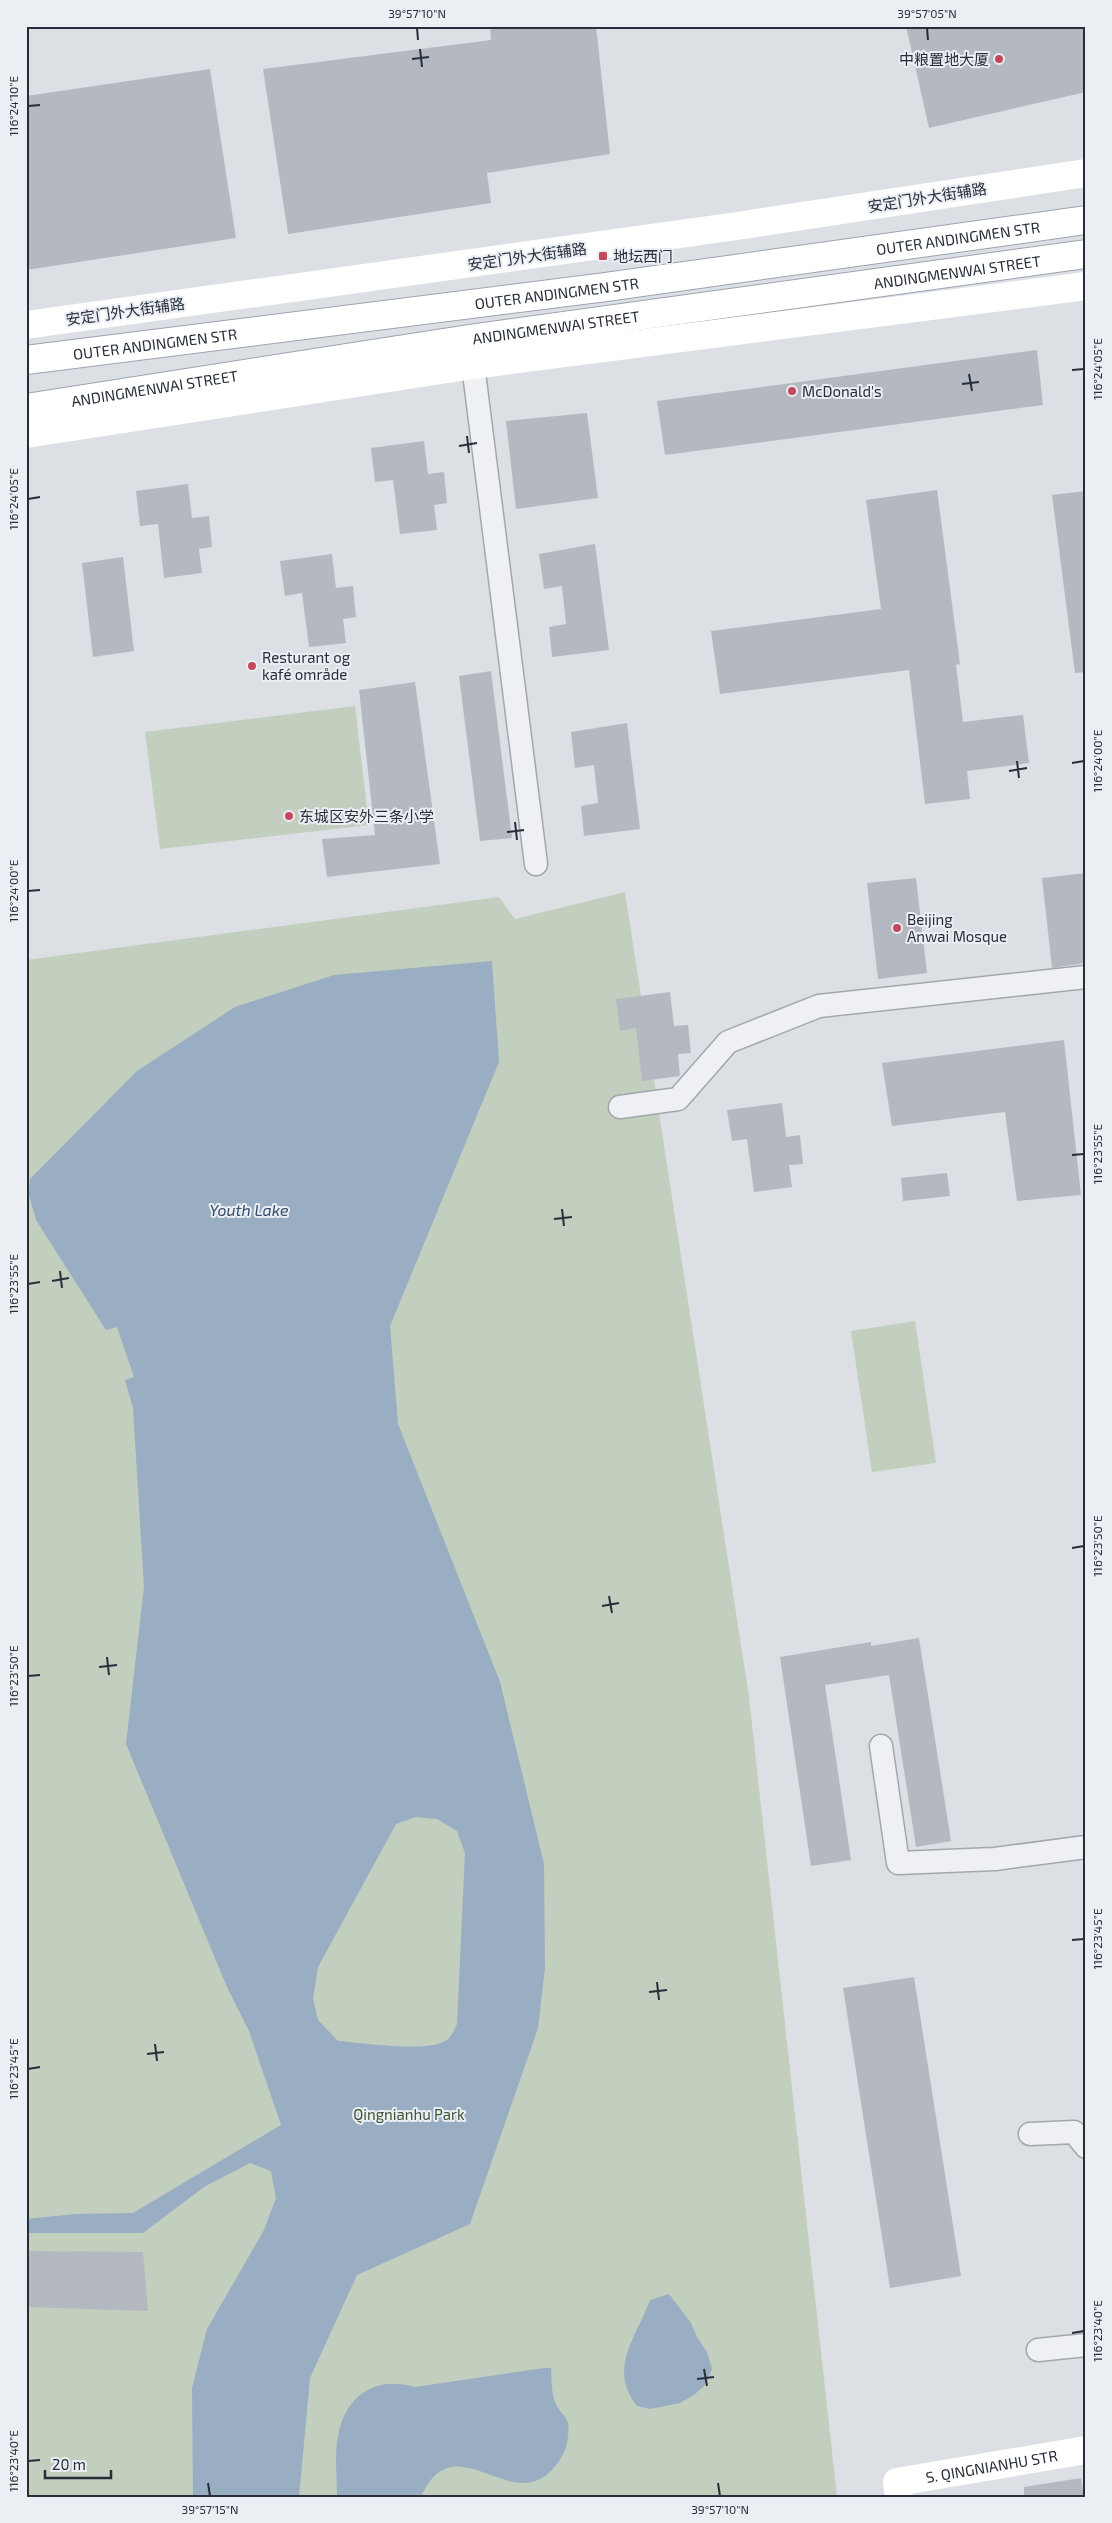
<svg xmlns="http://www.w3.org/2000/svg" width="1112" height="2523" viewBox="0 0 1112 2523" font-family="'Exo 2','Noto Sans SC',sans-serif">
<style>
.green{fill:#c2cebe}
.water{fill:#99adc3;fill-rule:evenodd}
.building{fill:#b4b9c1}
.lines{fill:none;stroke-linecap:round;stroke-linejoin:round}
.street-casing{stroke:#a2a7ae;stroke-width:25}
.primary-casing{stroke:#9ca4b0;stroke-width:30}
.street{stroke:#eef0f4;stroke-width:22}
.secondary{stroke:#fff;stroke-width:28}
.primary{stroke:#fff;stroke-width:28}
.ticks{fill:none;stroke:#272e3a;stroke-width:2}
.poi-dot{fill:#c2495b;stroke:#ebeef3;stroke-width:2}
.labels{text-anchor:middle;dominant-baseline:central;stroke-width:4;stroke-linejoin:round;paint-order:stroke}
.poi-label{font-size:15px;fill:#272e3a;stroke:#ebeef3;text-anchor:start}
.street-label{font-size:15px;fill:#272e3a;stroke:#ebeef3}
.park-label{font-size:15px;fill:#3b5536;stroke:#ebeef3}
.water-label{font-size:16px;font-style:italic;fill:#354c6a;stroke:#ebeef3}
.neatline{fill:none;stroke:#272e3a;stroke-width:2}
.ticks-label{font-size:12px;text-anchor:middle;fill:#272e3a}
</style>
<rect width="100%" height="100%" fill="#dce0e5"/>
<g class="green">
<path d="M355 706 369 825 160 849 145 732Z"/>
<path d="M625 892 749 1697 837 2497H26V960L499 897 515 919Z"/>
<path d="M915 1321 936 1463 872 1472 851 1331Z"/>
</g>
<g class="water">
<path d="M492 961 499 1062 390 1326 398 1424 500 1682 544 1864 545 1968 538 2028 470 2224 357 2275 310 2378 299 2497H193L192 2388 207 2329 264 2230 276 2198 271 2171 250 2163 204 2187 143 2233H26V2219L76 2214 133 2213 281 2125 249 2031 227 1987 126 1744 144 1587 133 1408 125 1380 134 1377 117 1327 106 1330 36 1220 29 1195 30 1179 137 1071 235 1007 334 975ZM416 1817 437 1819 457 1831 465 1853 457 2024C454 2031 451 2039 443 2042 421 2052 364 2043 338 2041L318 2020 313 1999 318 1967 396 1824Z"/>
<path d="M669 2294 691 2323 697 2337 707 2352 712 2369 706 2384 694 2395 680 2403 650 2409 637 2406C608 2368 636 2338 650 2300Z"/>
<path d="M544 2368H551C552 2379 551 2392 555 2402 561 2417 571 2415 568 2436 567 2449 561 2460 552 2470 510 2515 454 2422 421 2497H337C337 2476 334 2451 339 2431 348 2393 378 2376 415 2387Z"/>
</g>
<g class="building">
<path d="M490 26H596L610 154 487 173 491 203 288 234 263 69 491 40Z"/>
<path d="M906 26H1086V92L929 128Z"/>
<path d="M210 69 236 238 26 270V96Z"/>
<path d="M1037 350 1043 405 665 455 657 401Z"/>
<path d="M587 413 598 498 516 509 506 421Z"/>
<path d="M424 441 428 474 444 472 447 503 434 505 437 530 400 534 393 480 375 482 371 448Z"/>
<path d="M188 484 192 518 209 516 212 547 199 549 202 573 164 578 158 524 140 526 136 491Z"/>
<path d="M937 490 960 664 956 665 963 722 1023 715 1029 763 967 771 970 799 925 804 909 670 720 694 711 631 881 609 866 500Z"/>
<path d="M1086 491V672L1075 673 1052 495Z"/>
<path d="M595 544 609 650 552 657 549 627 566 624 562 586 544 589 539 554Z"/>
<path d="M332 554 336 588 353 586 356 617 343 619 346 643 309 647 302 593 285 596 280 561Z"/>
<path d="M123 557 134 651 93 657 82 563Z"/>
<path d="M491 671 512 838 480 841 459 676Z"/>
<path d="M415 682 440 864 327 877 322 839 375 835 359 690Z"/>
<path d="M627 723 640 829 584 836 581 806 598 803 594 765 575 768 571 732Z"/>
<path d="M1086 873V963L1052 968 1042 878Z"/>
<path d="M916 878 927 973 878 979 867 883Z"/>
<path d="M670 992 674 1026 688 1025 691 1053 678 1054 680 1076 642 1081 636 1028 620 1031 616 999Z"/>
<path d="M1064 1040 1081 1195 1017 1201 1005 1112 892 1126 882 1063Z"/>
<path d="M782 1103 786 1137 800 1135 803 1164 789 1165 792 1187 754 1192 747 1139 732 1141 727 1110Z"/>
<path d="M947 1173 950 1196 903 1201 901 1178Z"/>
<path d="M919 1638 951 1841 916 1847 889 1675 825 1685 851 1860 811 1866 780 1657 871 1642V1646Z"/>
<path d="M914 1977 961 2276 890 2288 843 1988Z"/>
<path d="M26 2251 143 2252 148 2311 26 2307Z"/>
<path d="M1081 2478 1084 2497H1024V2487Z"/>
</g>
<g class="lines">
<defs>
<g id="street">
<path d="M471 349 536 864"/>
<path d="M620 1107 678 1099 728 1042 819 1006 1086 977"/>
<path d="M881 1746 898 1863 995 1859 1086 1847"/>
<path d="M1030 2134 1074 2132 1086 2147"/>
<path d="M1038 2350 1086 2345"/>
</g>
<g id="primary">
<path id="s2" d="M26 360 606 287 1086 220"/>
<path id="s3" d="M26 408 469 339 1086 254"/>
</g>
</defs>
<use href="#street" class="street-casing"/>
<use href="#primary" class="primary-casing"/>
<use href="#street" class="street"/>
<g class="secondary">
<path d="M26 325 730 227 1086 173"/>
<path d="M26 434 473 365 1086 286"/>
<path id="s1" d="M899 2497 897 2482 1086 2450"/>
</g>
<use href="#primary" class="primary"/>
</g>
<path class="ticks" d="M417 28 418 40M927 28 928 40M420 49 422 67M412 59 429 57M28 106 40 105M1072 370 1084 369M969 374 972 391M962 384 979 382M467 436 469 453M459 446 477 443M28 499 40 497M1017 761 1019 778M1072 763 1084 761M1009 771 1027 768M515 822 517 840M507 832 524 830M28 891 40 890M1072 1155 1084 1154M562 1209 564 1226M554 1219 572 1217M60 1271 62 1288M52 1281 69 1278M28 1284 40 1282M1072 1548 1084 1546M609 1596 612 1613M602 1606 619 1603M107 1657 109 1675M99 1667 117 1665M28 1676 40 1675M1072 1940 1084 1939M657 1982 659 2000M649 1992 667 1990M155 2044 157 2061M147 2054 164 2052M28 2069 40 2067M1072 2333 1084 2331M704 2369 707 2386M697 2379 714 2377M28 2461 40 2460M208 2483 210 2496M718 2483 720 2496"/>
<g class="poi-dot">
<circle cx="999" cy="59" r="5"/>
<rect x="598" y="251" width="10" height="10" rx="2.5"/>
<circle cx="792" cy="391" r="5"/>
<circle cx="252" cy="666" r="5"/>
<circle cx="289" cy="816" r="5"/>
<circle cx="897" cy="928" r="5"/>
</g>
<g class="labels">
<g class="poi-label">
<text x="989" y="59" text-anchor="end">中粮置地大厦</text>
<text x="613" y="256">地坛西门</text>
<text x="802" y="391">McDonald's</text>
<text x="262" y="657">Resturant og<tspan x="262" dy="17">kafé område</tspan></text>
<text x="299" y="816">东城区安外三条小学</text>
<text x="907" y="919">Beijing<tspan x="907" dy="17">Anwai Mosque</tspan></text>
</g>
<g class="street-label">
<text transform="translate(927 197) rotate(-9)">安定门外大街辅路</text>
<text stroke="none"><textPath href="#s2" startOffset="940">OUTER ANDINGMEN STR</textPath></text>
<text transform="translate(527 256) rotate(-8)">安定门外大街辅路</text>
<text stroke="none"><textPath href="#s3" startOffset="941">ANDINGMENWAI STREET</textPath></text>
<text stroke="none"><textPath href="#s2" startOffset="535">OUTER ANDINGMEN STR</textPath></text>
<text transform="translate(125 311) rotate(-8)">安定门外大街辅路</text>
<text stroke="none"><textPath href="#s3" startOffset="536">ANDINGMENWAI STREET</textPath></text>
<text stroke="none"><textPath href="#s2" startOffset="130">OUTER ANDINGMEN STR</textPath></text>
<text stroke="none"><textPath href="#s3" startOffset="130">ANDINGMENWAI STREET</textPath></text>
<text stroke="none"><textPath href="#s1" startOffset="111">S. QINGNIANHU STR</textPath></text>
</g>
<g class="park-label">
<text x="409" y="2114">Qingnianhu Park</text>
</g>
<g class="water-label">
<text x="249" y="1209">Youth Lake</text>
</g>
</g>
<rect width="1112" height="2523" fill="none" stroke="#ebeef3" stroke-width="55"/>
<path d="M45 2470v8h66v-8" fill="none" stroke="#272e3a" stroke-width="2.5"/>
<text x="52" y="2470" font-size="15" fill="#272e3a" stroke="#ebeef3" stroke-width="4" paint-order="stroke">20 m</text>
<rect x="28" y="28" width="1056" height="2468" class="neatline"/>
<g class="ticks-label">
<text x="417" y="18">39°57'10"N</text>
<text x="927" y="18">39°57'05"N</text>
<text transform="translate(14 106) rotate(-90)" y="4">116°24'10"E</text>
<text transform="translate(1098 369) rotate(-90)" y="4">116°24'05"E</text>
<text transform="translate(14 499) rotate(-90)" y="4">116°24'05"E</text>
<text transform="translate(1098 761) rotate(-90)" y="4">116°24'00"E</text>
<text transform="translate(14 891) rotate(-90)" y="4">116°24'00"E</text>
<text transform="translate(1098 1154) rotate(-90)" y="4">116°23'55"E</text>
<text transform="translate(14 1284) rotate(-90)" y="4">116°23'55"E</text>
<text transform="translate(1098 1546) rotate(-90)" y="4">116°23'50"E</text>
<text transform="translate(14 1676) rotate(-90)" y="4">116°23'50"E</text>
<text transform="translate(1098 1939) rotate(-90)" y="4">116°23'45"E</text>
<text transform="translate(14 2069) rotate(-90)" y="4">116°23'45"E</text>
<text transform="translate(1098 2331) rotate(-90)" y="4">116°23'40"E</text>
<text transform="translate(14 2461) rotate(-90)" y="4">116°23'40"E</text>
<text x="210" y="2514">39°57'15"N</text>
<text x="720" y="2514">39°57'10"N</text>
</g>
</svg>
